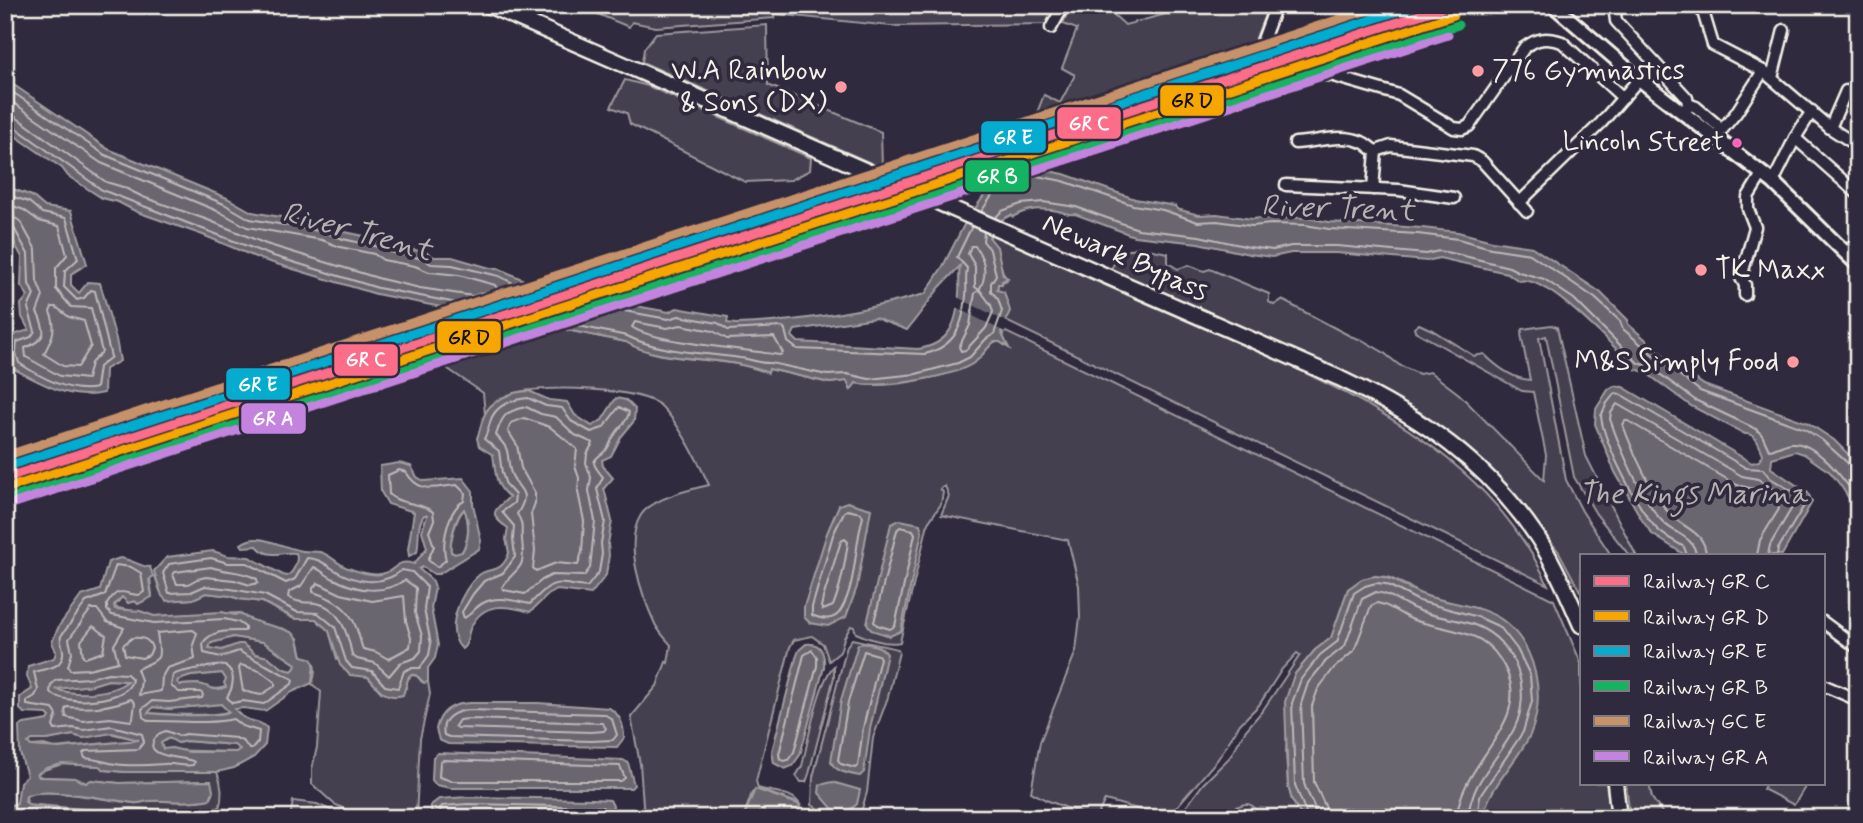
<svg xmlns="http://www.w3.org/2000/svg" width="1863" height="823" viewBox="0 0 1863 823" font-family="Mynerve,sans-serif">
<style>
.green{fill:#454050;stroke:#9c989c;stroke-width:2}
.water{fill:#6a6670;stroke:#a19ea0;stroke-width:2;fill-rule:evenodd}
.pier{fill:#2f2a3d}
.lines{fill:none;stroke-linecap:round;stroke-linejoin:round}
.shore{stroke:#bdb9b8;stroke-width:2}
.river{stroke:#6a6670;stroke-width:12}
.minor-casing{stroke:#f4f1e8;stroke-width:15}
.major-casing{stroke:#f4f1e8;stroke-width:18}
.highway-casing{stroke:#f4f1e8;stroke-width:19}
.minor{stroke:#2f2a3d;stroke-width:10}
.major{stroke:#2f2a3d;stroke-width:12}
.highway{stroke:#2f2a3d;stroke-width:14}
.rail-casing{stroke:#f4f1e8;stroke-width:4.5}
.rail{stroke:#2f2a3d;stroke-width:2;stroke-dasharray:5;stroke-linecap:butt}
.rail-1-casing{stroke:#2f2a3d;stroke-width:14}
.rail-2-casing{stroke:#2f2a3d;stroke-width:14}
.rail-3-casing{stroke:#2f2a3d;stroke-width:14}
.rail-4-casing{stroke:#2f2a3d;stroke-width:14}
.rail-5-casing{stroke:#2f2a3d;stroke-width:14}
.rail-6-casing{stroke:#2f2a3d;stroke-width:14}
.rail-1{stroke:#fb6d88;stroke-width:9}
.rail-2{stroke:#f7a600;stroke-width:9}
.rail-3{stroke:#06acd0;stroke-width:9}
.rail-4{stroke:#13b361;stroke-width:9}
.rail-5{stroke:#c7916a;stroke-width:9}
.rail-6{stroke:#c483df;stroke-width:9}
.poi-dot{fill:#ff9aa2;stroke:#2f2a3d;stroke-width:2.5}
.bus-dot{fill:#fa66b7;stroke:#2f2a3d;stroke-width:2.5}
.labels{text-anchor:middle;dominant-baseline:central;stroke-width:7;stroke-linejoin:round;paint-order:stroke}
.bus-label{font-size:26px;fill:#f4f1e8;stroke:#2f2a3d;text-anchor:end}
.poi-label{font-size:28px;fill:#f4f1e8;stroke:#2f2a3d;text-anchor:end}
.street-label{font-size:28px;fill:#f4f1e8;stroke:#2f2a3d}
.water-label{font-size:30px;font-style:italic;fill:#b6b2b2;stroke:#2f2a3d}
.line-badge{stroke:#2f2a3d;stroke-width:2.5}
.badge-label{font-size:19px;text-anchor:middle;font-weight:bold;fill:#fff}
.pale-badge-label{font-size:19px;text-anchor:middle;font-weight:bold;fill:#111}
</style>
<rect width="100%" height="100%" fill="#2f2a3d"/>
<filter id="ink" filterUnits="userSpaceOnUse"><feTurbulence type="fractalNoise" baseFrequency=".0143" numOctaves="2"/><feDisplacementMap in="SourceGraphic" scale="14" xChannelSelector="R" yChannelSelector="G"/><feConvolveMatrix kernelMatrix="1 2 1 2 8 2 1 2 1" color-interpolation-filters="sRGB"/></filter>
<g filter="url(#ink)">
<g class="green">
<path d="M576 5H1057L1051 24 891 26 775 14 774 18 656 27 632 22 629 27Z"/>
<path d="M1070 5H1103L1125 25 1181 10 1180 5H1250L1266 12 1252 48 1039 115 1038 110 1044 95 1060 103 1075 75 1062 68 1077 29 1063 24Z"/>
<path d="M767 25 768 85 881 132 882 168 642 62 644 49 656 33Z"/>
<path d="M625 80 648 86 811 158 810 170 791 180 745 182 630 124 627 113 611 107Z"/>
<path d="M990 234C1059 265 1129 296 1199 326 1333 384 1483 443 1548 585L1006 321C1011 308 1008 300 997 291L998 284 1007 280C998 267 1000 251 990 239Z"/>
<path d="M1138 247 1168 253V263L1178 269 1189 265 1204 271 1210 269 1269 294V302L1274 305 1282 300 1350 336 1362 340 1383 352 1399 365 1419 374 1430 372 1459 394 1544 480 1546 455 1533 392 1522 391 1415 331 1414 328 1419 324 1432 330 1474 356 1484 354C1497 367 1512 379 1530 380L1521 334 1523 329 1551 325 1557 327 1586 456 1636 555H1629L1596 514 1574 477 1546 336 1539 338 1566 480 1582 511 1611 555H1581V593L1559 552 1503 482 1465 445 1420 412 1345 372 1110 270 1122 252Z"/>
<path d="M504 321 542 325 626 342C657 362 711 357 746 366 753 367 760 370 767 372L769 369 829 383 847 381 850 389 856 383C883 390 950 377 975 362 982 357 987 348 994 342H1000L1006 346 1002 330 1554 600 1581 663V783H1606L1611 818H1483L1486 800 1530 735 1480 610 1421 595 1408 586 1388 577 1375 576 1348 589 1331 638 1315 650 1294 675 1287 730 1286 754 1288 786 1292 800 1301 816 1300 818H1261C1249 790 1233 812 1218 817 1207 821 1189 818 1178 818L1203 784 1230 757 1245 731 1263 710 1296 661 1300 655 1297 653 1282 669 1259 705 1240 724 1218 759 1174 810 1163 816 1105 800 1096 818H1093L1046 800 1031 792 1040 742 1076 651 1080 617 1079 586 1068 540 941 515 949 496 945 486 940 489 943 492 941 504 928 523 900 642C887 645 869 639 856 633L854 627 851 626 844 638 840 652 829 661 823 644 812 636 794 640 790 647 756 781 758 788C773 793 793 791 801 806L795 802 758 789 752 793 743 818H644L640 764 631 717 657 686 666 662 668 663 671 645C666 639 659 632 655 624 642 596 623 543 641 515 652 498 691 489 709 485 698 461 681 426 662 407 642 387 541 385 514 393 501 397 493 404 485 415L483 393 448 369 446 353 454 345 459 335Z"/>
<path d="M465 509C469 525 470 539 461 553L455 554 451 552C449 542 457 515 465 509Z"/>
<path d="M155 576 160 591 178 600 193 599 206 593 231 596 239 599 262 602 292 618 316 619 329 631 337 659 368 677 381 692 397 696 407 687V680L412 675 417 676 422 682H428L430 694 420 739 416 818H363L334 804 312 784V769L317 747 321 692 312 684C317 670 317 660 302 656L298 638 286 630 251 621 239 613 154 616 114 607 122 597 128 603 135 601 139 603 152 595 150 577Z"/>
<path d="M234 637 263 642 296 664 295 668 292 671 284 669 267 657 255 654 242 644 221 650 209 648 211 643Z"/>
<path d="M852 639 898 649 899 652 888 697 873 738 867 792 862 809C844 823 829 816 812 805L813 777 847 646Z"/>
<path d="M834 666V677L809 774 806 782H801L796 776 802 766C808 742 818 682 834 666Z"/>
<path d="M222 673 226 679V687C214 691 211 687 200 685 194 683 187 685 180 685L177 682 178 680 191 676Z"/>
<path d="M108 680 128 681C111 696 75 696 55 689L92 685Z"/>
<path d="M221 704 229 711C214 718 167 714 148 713L153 707 169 709Z"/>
<path d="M109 733 139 740 54 748 44 745 31 746 28 743 32 740H47L73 735 83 738Z"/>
<path d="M169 738 178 743 186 741 234 745 240 749 236 752 165 750 161 748V743Z"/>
<path d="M62 764 99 766 105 770 124 772H217C222 784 223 797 219 809L176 811 130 808 106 811 27 804 26 796C43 786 110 801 134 803 139 804 145 801 150 801 170 800 190 804 210 799L212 796 211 781 119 783 91 780 86 783 75 778 42 777 37 775 38 772Z"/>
<path d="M1626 783H1649L1652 798 1666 818H1630Z"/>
<path d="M1766 783H1806L1807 784 1794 805 1763 789Z"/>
<path d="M293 801 317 804 349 818H290Z"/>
</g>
<g class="water">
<path d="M5 79 108 149 227 198 252 212 326 225 345 232 383 240 387 244 428 253 434 257H452L490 268H498L526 281 557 288 488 311 487 308 476 312 461 311 376 294 260 259 203 235 137 212 118 202 102 198 68 176 62 168 5 129Z"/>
<path d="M1038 169 1064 174 1135 199 1175 206 1177 209 1199 215 1217 214 1252 219 1271 217 1306 218 1329 222 1422 228 1458 232 1492 241 1532 247 1600 292 1628 320V324L1669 360 1704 385 1808 423 1834 440 1858 464V521L1853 505 1841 486 1830 472 1821 466 1804 454 1795 451 1772 458 1771 468 1808 493 1812 502 1782 555H1685L1652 534 1642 520 1615 472 1595 424 1596 409 1608 390 1614 386 1623 387 1752 463 1759 461 1763 454C1759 445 1756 433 1745 434L1691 406 1645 372 1631 368 1630 362C1609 343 1546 274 1519 281L1507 273 1439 258 1427 261 1336 253H1291L1272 257 1249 254 1198 243 1134 236 1075 214C1067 215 1066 213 1058 211 1040 208 1028 208 1013 217L1011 215 1003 219 989 237 997 247 1003 275 1008 278 1002 281V284H998L997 290 1004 292 1010 311 1001 332 1009 348 1000 342H994C986 348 982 357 975 362 956 377 879 389 856 383L851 390 847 381 830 383 769 369 768 373C761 370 754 368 746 366 711 356 658 362 626 342L542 325 504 321 570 299 575 300 586 297 669 312 677 308 728 317 727 323 736 324C801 322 863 311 925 294L943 266 965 223 990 187 1013 174ZM960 266C958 276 960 284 959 293 957 323 950 344 918 349L798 342 792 336 795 330 875 318 907 330 940 287Z"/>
<path d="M5 186 32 196 45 207 71 211 87 264 71 274V285L79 293 88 282 100 283 116 339 120 361 105 369 104 393C70 401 43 384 14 369 9 356 7 347 13 335L29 330 22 317 21 304 28 296 21 286 22 257 5 226Z"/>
<path d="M529 391 549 400 567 402 575 415 592 426 602 420 616 398 626 400 635 409 634 421 621 437 611 456 602 460 603 466 613 478 604 488 612 521 608 544 609 555 606 575 591 594 557 590 548 595 530 612C506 605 482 601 470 629 467 636 469 644 462 649 443 630 461 590 479 575 490 566 501 575 509 553L506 539 508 528C484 512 498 509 509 497 494 485 496 472 493 455L479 446 477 438C480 431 481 423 484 416 490 400 513 391 529 391Z"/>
<path d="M399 463 411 466 417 477 424 481 463 478 473 491V504L481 541 479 549 439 574H434L423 567 419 569 433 581 435 587 431 608 438 645 435 658 428 668V682L424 683C419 678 416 672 409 676L403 695C384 700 379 688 368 677L350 675 340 665 329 631 316 619H296L263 602 239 599 231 596 206 593 193 599 167 601 162 596 154 571 167 557 213 551 228 556 249 557 283 575 287 576C294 572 299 560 296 553 280 551 269 560 257 546L243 547 241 544C259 530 283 549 303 551 309 552 314 551 320 552 330 554 338 565 348 568 359 572 375 577 385 573 399 568 396 559 414 564L427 548 422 531 427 515H424C416 526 420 539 417 552L409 556 408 549 414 512 388 504 381 492 380 466ZM464 509C470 522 470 538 462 552L455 554 451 552C449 540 456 517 464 509Z"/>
<path d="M847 502 871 509 857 587 846 617 828 626 810 623 804 617V607L827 533 839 505Z"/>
<path d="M900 520 920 524 922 532 901 631 890 636 871 630 867 623 891 524Z"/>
<path d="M120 558C131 559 140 567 150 567L153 576 149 580 152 597 138 604 135 601 128 603 122 597 114 605 115 609 140 611 154 616 222 612 235 615 239 613C253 625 289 627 295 635 300 640 299 649 302 656L310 658 314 663 312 683 292 692 265 711 243 708 235 709C246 725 258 718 267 728L265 745 254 757 234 768 217 772H124L105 770 99 766 62 764 46 768 37 774 39 777 75 778 86 783 91 780 119 783 211 781 213 791 210 799C190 804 170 800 150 801 144 801 139 804 134 803 112 800 41 786 26 796L25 802 32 806 106 811 130 808 183 811 221 808 242 818H5V807L17 803 20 782 27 776 20 753 19 727 24 724 48 720 50 717 47 714 24 713 20 709V697L32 689 27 676 28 666 54 658 56 652 52 642 59 626 81 596 100 590 108 562ZM233 637 263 642 296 664 295 668 292 671 284 669 268 657 255 654 243 644H238L222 650 209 648 211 643ZM222 673 226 679 224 683 226 687C210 693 211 685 198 684 192 684 186 685 180 685L177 682 178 680 191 676ZM108 680 128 681C110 695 76 696 55 689L92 685ZM221 704 229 712C215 717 164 715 148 713L153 707 169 709ZM112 733 139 740 59 748 31 746 28 743 32 740H47L73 735 83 738ZM169 738 178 743 186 741 234 745 240 749 236 752H189L172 748 163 749 161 743Z"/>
<path d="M1375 576C1398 578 1405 589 1424 595 1449 604 1484 605 1505 622 1537 649 1546 697 1530 735 1516 764 1489 785 1483 818H1303L1292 800 1288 786 1285 702 1294 675 1315 650 1331 638 1348 589 1362 579Z"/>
<path d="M806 644C821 642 825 653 824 667L800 755 792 766 785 769 774 763 772 751 796 658 799 650Z"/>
<path d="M858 644C868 642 882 646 887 654L870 729 864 772 860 776C850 774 834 772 831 761L841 700Z"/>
<path d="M469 703H538L609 708C620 714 624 725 624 738L617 747 448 744 439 740 436 729C440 711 451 704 469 703Z"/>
<path d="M438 753 623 760 628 763 634 785 631 788H451L436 785 432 780 433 757Z"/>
<path d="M832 782 860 790 857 804 843 816 837 814 819 793 820 785Z"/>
<path d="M755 789 798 804 800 807 797 812V818H743Z"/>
<path d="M467 797 593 799 610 800 613 806 611 818H438L431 811V805L439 799Z"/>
</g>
<path class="pier" d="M955 296 1009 323 1005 332 953 306Z"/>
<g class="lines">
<g class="shore">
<path d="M5 87 105 155 224 204 250 219 325 232 343 239 379 247 385 251 424 259 431 264 452 265 499 276 521 287 523 291 492 302 462 304 378 288 270 255 102 190 12 125 5 124"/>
<path d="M5 97 101 163 220 212 247 227 322 240 340 247 374 254 383 260 415 266 429 272 459 275 495 285 498 290 493 293 484 292 473 296 420 288 381 279 266 244 208 220 143 197 123 187 106 182 23 122 14 116 5 115"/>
<path d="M5 194 29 202 42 213 66 218 78 259 65 271 64 287 77 300 84 298 91 290 95 291 111 357 99 367 96 388C70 394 40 377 19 363L16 353 17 342 31 337 35 331 28 308 34 295 29 284 28 254 14 228 5 224"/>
<path d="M5 203 24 210 39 221 59 226 67 255 56 268V289L71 307 91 308 102 352 91 363 87 379 60 376 26 357 25 348C47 339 47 332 37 312L43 296 37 281 36 250 20 221 13 217 5 216"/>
<path d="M981 212 995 191 1015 181 1037 176 1063 181 1133 205 1163 210 1198 222 1217 221 1252 226 1271 224 1305 225 1329 229 1418 234 1458 239 1491 248 1530 254 1595 298 1620 321 1623 329 1651 353 1700 391 1805 429 1822 440 1851 466 1858 468"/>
<path d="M995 218 1002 211 1021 204 1043 202 1076 207 1138 229 1199 236 1249 247 1273 250 1291 246H1337L1426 254 1439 251 1456 254 1509 267 1519 272 1544 279 1574 299 1638 363 1649 366 1695 400 1756 429 1762 435 1769 450C1777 449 1783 444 1791 443 1817 441 1845 481 1858 499"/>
<path d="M972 226 957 257 967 268C965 278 967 286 966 296 963 325 956 346 925 354L797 349 788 342 785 330 783 327 728 330 718 323 679 316 668 319 586 304 550 313 547 317 550 320 627 336C658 352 705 353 740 358 751 359 760 364 771 363L827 375 847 374 869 379 916 374 958 363 970 357 986 339 994 334 1002 311 998 299 991 291V283L996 275 990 250 983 241 984 232"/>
<path d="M971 246H975C986 261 988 275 979 290L975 287V266L968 254Z"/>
<path d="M980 290 991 305 993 312 986 328 966 350 961 351 959 347 970 325 975 293Z"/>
<path d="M52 307H56L69 317 84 321 91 346 78 367 63 366 44 354C51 339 58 330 50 312Z"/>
<path d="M635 322 667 328 681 325 713 331 727 339 774 337 783 353 780 355C751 350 650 342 632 327Z"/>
<path d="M528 398 546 406 562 408 571 421 591 432 603 428 619 407 629 412C628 422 619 427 614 436 611 440 609 448 605 451 593 462 589 460 603 477L597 489 605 521 601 543 602 554 599 572 587 587C553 583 556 577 530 604 514 601 498 595 483 603 475 607 471 615 464 618L462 612 473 594 484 581 503 573 515 557 513 539 514 526 502 512 514 503 515 495 506 485 502 473 499 451 484 439C488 432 489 424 492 417 498 404 515 399 528 398Z"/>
<path d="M526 407 541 414 556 417 575 435 593 443 587 454 586 463 591 477 589 491 595 521 590 568 584 576 552 575 542 580 525 594 504 590 502 587C517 565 526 573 522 540 521 529 524 524 517 514 534 488 515 491 510 470 506 449 511 452 496 435 502 416 505 411 526 407Z"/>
<path d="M524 418 550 427 577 449 575 466 579 478 578 492 584 521 582 552 578 565 556 563 536 571 533 568 535 551 531 514 535 503V493L521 468 517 445 508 431 511 423Z"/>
<path d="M399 470 406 472C420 495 434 487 457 485L465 493 464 501C448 509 441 544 446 560L437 567 428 560 434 546 429 532 434 520 433 512C422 502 399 505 389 494L388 475Z"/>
<path d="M847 510 861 513 863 517C854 546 857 583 841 610 835 621 822 620 812 615V607L833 535 844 512Z"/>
<path d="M900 527 913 530 915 534 895 626 890 629 877 625 874 622 897 530Z"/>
<path d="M845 539 848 542C845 564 841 586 833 606L823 610 821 607 823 598 841 541Z"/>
<path d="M1687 555 1684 547C1675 541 1665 537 1657 529 1639 511 1603 441 1601 416L1607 403 1615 393 1620 394 1746 468 1763 469 1770 478 1804 498 1805 504 1778 549 1777 555"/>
<path d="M1696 555C1694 536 1674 534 1663 522 1643 502 1619 446 1610 419L1611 413 1617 404 1742 476 1758 479 1792 502 1793 506 1770 545 1768 555"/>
<path d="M1706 555C1705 530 1682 529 1668 512 1651 492 1632 450 1623 425L1625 421H1628L1737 485 1754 489 1778 506 1779 509 1760 540 1757 555"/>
<path d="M211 558 228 563H247L286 583 295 579 307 558C320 559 323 563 333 569 355 583 382 587 402 570L412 572 427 587 424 609 431 644 429 655 420 668H411L404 671 398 688 385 686 372 671 352 668 346 661 335 627 318 613 297 612 265 595 231 589 205 586 191 592 169 593 163 573 169 564Z"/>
<path d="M116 565 131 567 141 573 144 592 139 595C123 594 119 585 107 604V610L112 615 154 623 224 619 238 622 245 627V631C231 631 212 629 203 643L204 653 221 657 239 651C248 657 257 660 266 665 276 670 283 675 293 679L292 684 264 704 243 701 232 703 227 697C232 690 238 672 225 666 219 664 180 671 173 675L171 686 179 692H201L203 695 202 698 169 702 152 701 142 709 143 717 149 721C177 720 206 725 233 719L242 726 259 731 258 742 252 749H249L244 742 236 738 186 734 179 736 166 731C161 733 159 732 156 737 139 759 186 756 194 762L193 765C183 767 174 763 164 764 151 765 138 766 124 765 111 765 99 759 85 758L83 753 86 751 138 749 144 742 142 734 112 726 83 730 73 728 55 730 53 726 57 715 53 709 27 705V701L35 696 38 690 34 672C45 668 62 669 63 654 64 646 59 644 61 636L86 602 105 595Z"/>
<path d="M211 567C229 573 240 570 257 579L258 583 250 585 234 580 206 577 197 579 188 584H177L173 575 175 572Z"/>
<path d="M314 567C321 570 327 576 334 579 357 591 383 595 405 580L416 588 415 613 422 636 421 651 415 658 400 663 389 676 375 663 357 659 352 655C348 634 340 606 315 603 303 602 298 603 288 597L289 592 301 586Z"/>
<path d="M318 583 341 594 372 601 404 596 406 621 411 638 410 647 388 659 376 652 363 649C360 642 359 634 356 627 349 607 332 598 313 592V588Z"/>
<path d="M91 609H97L107 622 124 628 114 645 118 662 88 669 70 670 68 666 72 653 69 639Z"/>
<path d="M93 626 106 635 103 652 85 658 83 656 81 641Z"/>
<path d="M193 630 197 633 193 645 195 659 167 668 162 677 161 691 139 695 141 680 137 669C162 657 161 662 157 633Z"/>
<path d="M132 638C141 637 149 638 152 648L149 655 142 658 125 655 123 645Z"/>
<path d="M812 650 817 657V666L794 752 788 760 784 761 780 759 779 754 804 655Z"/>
<path d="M864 651 878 655 880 658 863 728 858 766 855 768 841 764 838 760 848 702Z"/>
<path d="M241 665 260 671 275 682V686L261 695 243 691 239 668Z"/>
<path d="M108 673 127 674 132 679C131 703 61 706 50 692L51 685 56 680 90 678Z"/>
<path d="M131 699 135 703 133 718 131 721 110 718 83 721 66 717 65 710 67 707C91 709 109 707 131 699Z"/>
<path d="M470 710 604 714 612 719 617 735 613 740 591 741 449 737 444 735C440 718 455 711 470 710Z"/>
<path d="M469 719 602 723 606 728 604 731 591 732 458 728 455 726 459 720Z"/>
<path d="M443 760 620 766 625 778 621 781H452L439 777 440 762Z"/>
<path d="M5 813 21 809 31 813 102 818"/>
<path d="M442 818 440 809 442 806 468 804 602 807 605 809V818"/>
<path d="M451 818 453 813 468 812 592 815 596 818"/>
<path d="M1308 818 1295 785 1292 703 1301 679 1320 655 1337 642 1354 593 1365 586 1376 583 1386 584 1419 601 1478 617 1500 627 1517 649 1530 675 1532 701 1523 732 1480 796 1477 818"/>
<path d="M1317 818C1316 805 1307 795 1304 783L1301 704 1308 683 1326 661 1345 646 1362 599 1376 592C1392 594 1401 603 1415 609 1434 618 1457 618 1477 626 1516 642 1533 691 1514 729 1499 759 1470 782 1468 818"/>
<path d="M1328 818 1326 808 1314 782 1312 706 1318 689 1334 668 1354 651 1371 606 1377 603C1390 605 1399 614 1411 619 1417 622 1425 623 1432 625 1467 634 1489 634 1506 670 1532 725 1459 763 1457 818"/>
</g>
<path class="river" d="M511 296 569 308"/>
<defs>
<g id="minor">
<path d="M1625 5 1617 8 1615 13 1616 21 1687 98 1688 104 1684 115"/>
<path d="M1701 5 1713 45 1763 71 1830 128 1858 146"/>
<path d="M1051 28 1064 5"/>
<path d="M1261 45 1276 5"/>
<path d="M1772 78 1784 30"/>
<path d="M1237 95 1247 84 1259 80 1330 75 1399 95 1454 128 1462 129 1469 126 1524 48C1537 38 1546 37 1562 42L1623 98"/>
<path d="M1688 104 1696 107 1716 124"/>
<path d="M1830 128 1846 91"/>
<path d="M1715 138 1736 113 1763 71"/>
<path d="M1795 138 1858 194"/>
<path d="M1295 143C1317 142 1341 133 1362 142 1368 144 1370 149 1376 151L1391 146 1473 156 1482 161 1527 211"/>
<path d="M1773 182 1795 138 1812 111"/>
<path d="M1286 185 1399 190 1454 198"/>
<path d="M1373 189 1376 151"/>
<path d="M1519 203 1601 123 1639 79"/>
<path d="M1847 255 1858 239"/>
<path d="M1745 295V285L1741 278 1755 227 1748 209V197L1762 174"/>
<path d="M1823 622 1858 648"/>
<path d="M1823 685 1855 699 1858 693"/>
</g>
<path id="major" d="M1553 5 1639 79 1773 182 1858 265"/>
<g id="highway">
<path d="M488 5 1339 378C1421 417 1486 461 1538 538 1555 565 1568 595 1581 625"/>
<path d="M1615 783 1619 818"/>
</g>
</defs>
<use href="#minor" class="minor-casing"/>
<use href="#major" class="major-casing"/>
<use href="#highway" class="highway-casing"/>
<use href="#minor" class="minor"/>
<use href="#major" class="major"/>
<use href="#highway" class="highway"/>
<defs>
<path id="rail" d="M1359 26 1407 5"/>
</defs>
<use href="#rail" class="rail-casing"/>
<use href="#rail" class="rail"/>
<defs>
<path id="rail-1" d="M5 478 1450 5"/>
<path id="rail-2" d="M8 488 1454 15"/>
<path id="rail-3" d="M5 467 1416 5"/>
<path id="rail-4" d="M12 498 1458 25"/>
<path id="rail-5" d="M5 456 1383 5"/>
<path id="rail-6" d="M15 503 1448 35"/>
</defs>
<use href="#rail-1" class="rail-1-casing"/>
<use href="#rail-2" class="rail-2-casing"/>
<use href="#rail-3" class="rail-3-casing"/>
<use href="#rail-4" class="rail-4-casing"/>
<use href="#rail-5" class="rail-5-casing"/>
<use href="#rail-6" class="rail-6-casing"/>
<use href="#rail-1" class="rail-1"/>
<use href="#rail-2" class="rail-2"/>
<use href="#rail-3" class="rail-3"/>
<use href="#rail-4" class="rail-4"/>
<use href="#rail-5" class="rail-5"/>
<use href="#rail-6" class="rail-6"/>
</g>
</g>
<g class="poi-dot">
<circle cx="1478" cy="71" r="7"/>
<circle cx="841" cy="87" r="7"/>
<circle cx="1701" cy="270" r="7"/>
<circle cx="1793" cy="362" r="7"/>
</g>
<circle class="bus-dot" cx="1737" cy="143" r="6"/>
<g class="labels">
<g class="bus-label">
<text x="1724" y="143">Lincoln Street</text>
</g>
<g class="poi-label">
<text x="827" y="71">W.A Rainbow<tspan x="827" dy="32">&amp; Sons (DX)</tspan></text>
<text x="1492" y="71" text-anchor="start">776 Gymnastics</text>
<text x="1715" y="270" text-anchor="start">TK Maxx</text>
<text x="1779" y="362">M&amp;S Simply Food</text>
</g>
<g class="street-label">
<text transform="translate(1125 258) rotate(24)">Newark Bypass</text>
</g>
<g class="water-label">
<text transform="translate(1338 209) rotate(2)">River Trent</text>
<text transform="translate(357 232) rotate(15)">River Trent</text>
<text x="1693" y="494">The Kings Marina</text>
</g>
</g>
<g class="line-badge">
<rect x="1159" y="84" width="66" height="33" rx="7" fill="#f7a600"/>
<rect x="1056" y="106" width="66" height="34" rx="7" fill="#fb6d88"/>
<rect x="980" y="120" width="67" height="34" rx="7" fill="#06acd0"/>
<rect x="964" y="159" width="66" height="34" rx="7" fill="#13b361"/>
<rect x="436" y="320" width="66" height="34" rx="7" fill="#f7a600"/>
<rect x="333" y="343" width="66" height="34" rx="7" fill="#fb6d88"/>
<rect x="225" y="367" width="66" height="34" rx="7" fill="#06acd0"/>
<rect x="240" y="402" width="67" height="33" rx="7" fill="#c483df"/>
</g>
<g class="badge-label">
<text x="1089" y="130">GR C</text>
<text x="1013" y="144">GR E</text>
<text x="997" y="183">GR B</text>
<text x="366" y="366">GR C</text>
<text x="258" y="391">GR E</text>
<text x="273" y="425">GR A</text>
</g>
<g class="pale-badge-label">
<text x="1192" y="107">GR D</text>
<text x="469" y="344">GR D</text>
</g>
<rect width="1863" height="823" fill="none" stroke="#2f2a3d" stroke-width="28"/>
<rect x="14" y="14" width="1835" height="795" fill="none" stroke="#f4f1e8" stroke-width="2.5" filter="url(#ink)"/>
<rect x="1580" y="554" width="245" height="231" fill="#2f2a3d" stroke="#7e7a81" stroke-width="2"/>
<rect x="1594" y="576" width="35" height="10" fill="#fb6d88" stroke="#7e7a81" stroke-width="2"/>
<text x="1643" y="588" font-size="21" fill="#f4f1e8">Railway GR C</text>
<rect x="1594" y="611" width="35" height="10" fill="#f7a600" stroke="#7e7a81" stroke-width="2"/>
<text x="1643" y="624" font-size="21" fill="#f4f1e8">Railway GR D</text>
<rect x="1594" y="646" width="35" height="10" fill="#06acd0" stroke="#7e7a81" stroke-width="2"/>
<text x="1643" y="658" font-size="21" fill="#f4f1e8">Railway GR E</text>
<rect x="1594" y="681" width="35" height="10" fill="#13b361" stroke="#7e7a81" stroke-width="2"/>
<text x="1643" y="694" font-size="21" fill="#f4f1e8">Railway GR B</text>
<rect x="1594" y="716" width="35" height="10" fill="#c7916a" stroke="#7e7a81" stroke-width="2"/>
<text x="1643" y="728" font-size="21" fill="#f4f1e8">Railway GC E</text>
<rect x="1594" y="751" width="35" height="10" fill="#c483df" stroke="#7e7a81" stroke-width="2"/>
<text x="1643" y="764" font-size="21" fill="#f4f1e8">Railway GR A</text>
</svg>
